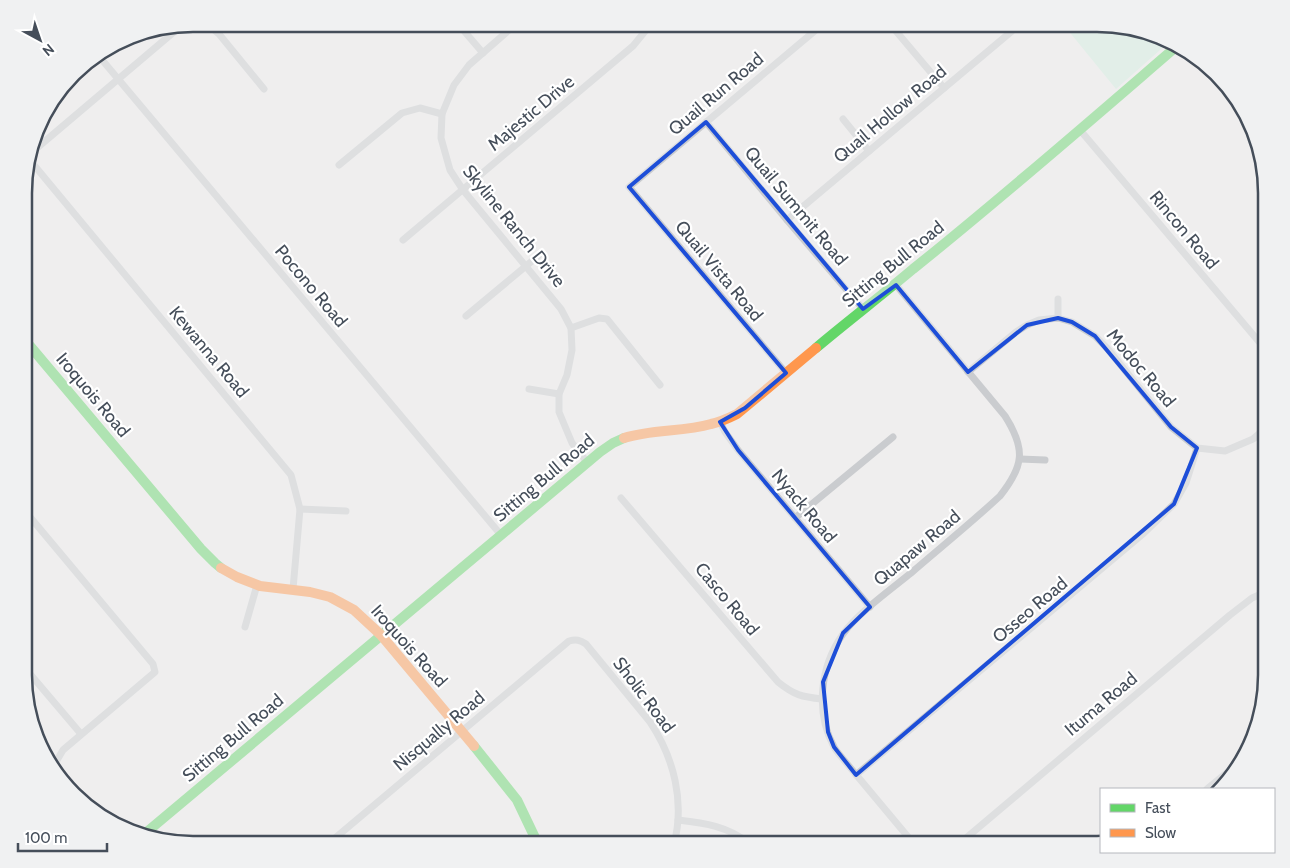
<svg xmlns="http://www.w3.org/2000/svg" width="1290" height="868" viewBox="0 0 1290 868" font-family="Cabin,sans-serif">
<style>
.green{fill:#d2eee0}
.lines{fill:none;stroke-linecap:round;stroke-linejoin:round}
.street{stroke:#cacccf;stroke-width:7}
.fast{stroke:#63d668;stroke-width:10}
.slow{stroke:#ff974d;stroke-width:10}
.marked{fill:none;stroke:#1d4ed8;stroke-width:4;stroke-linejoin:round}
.labels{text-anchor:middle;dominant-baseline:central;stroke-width:4.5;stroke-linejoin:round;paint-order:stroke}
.street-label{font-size:18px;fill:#454e5a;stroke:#fff}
.rim{fill:none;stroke:#454e5a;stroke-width:2.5}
</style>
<rect width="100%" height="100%" fill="#efeeee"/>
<path class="green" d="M1063 24H1108L1152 33 1169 42 1116 89Z"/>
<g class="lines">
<g class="street">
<path d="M207 24 219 34 264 89"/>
<path d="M334 24 336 27"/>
<path d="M458 24 483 53"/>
<path d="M516 24 469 65 454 85 442 114 441 138 450 170 463 190 561 309 571 328 572 350 567 375 559 394V412L572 443 587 462"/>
<path d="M890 24 944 88"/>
<path d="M98 55 501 535"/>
<path d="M843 119 869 151"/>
<path d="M706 122 787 220 863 309"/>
<path d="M1080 130 1266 350"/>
<path d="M31 153 175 31 178 27"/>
<path d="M29 159 291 475 300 509 293 589"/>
<path d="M339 165 402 113 420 108 442 114"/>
<path d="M787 220 1012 31 1006 24"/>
<path d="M403 240 633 46 651 24"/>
<path d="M896 285 1005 416C1026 449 1024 466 1000 496 971 523 941 547 911 573 890 590 858 613 843 634 820 666 815 712 834 747 836 751 840 755 843 759L914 844"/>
<path d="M1058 299V318"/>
<path d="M466 316 538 256"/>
<path d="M571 328 599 318 607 319 660 385"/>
<path d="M968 372 1016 332 1027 325 1039 320 1058 318 1072 322 1095 336 1107 348 1171 427 1197 448 1225 451 1253 439 1266 428"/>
<path d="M786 373 629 187 823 24"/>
<path d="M529 389 559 394"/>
<path d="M720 422 725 432 738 450 870 607"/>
<path d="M1020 459 1045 460"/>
<path d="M621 498 778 682C794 695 802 697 822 699"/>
<path d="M300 509 346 511"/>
<path d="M25 511 153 664 155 672 63 750 53 767"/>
<path d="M795 518 893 437"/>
<path d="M245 627 257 585"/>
<path d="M25 668 81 734"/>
<path d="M856 775 1144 533 1174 504 1186 483 1197 448"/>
<path d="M1207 789 1240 762"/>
<path d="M678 820C704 823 728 826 750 844"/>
<path d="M328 844 569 641C576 639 580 640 586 644L650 722C674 758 685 802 674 844"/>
<path d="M959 844 1230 615 1252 598 1266 592"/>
</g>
<g class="fast">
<path d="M25 340 201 549 215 563 221 568"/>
<path d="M816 348C848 321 881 296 913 269 1003 197 1090 121 1177 46"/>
<path d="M474 746 517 800 538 844"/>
<path d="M142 836 600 452 613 443 624 438"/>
</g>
<g class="slow">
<path d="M624 438C652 429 683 432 711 424 720 422 729 418 737 414L816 348"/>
<path d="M221 568 237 577 260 586 310 592 330 597 354 610 381 635 474 746"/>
</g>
</g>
<path d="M0 0H1290V868H0ZM706 122 863 309 896 285 968 372 1027 325 1058 318 1072 322 1095 336 1171 427 1197 448 1174 504 856 775 834 747 828 732 823 682 843 633 870 607 738 450 720 422 745 408 786 373 629 187Z" fill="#efeeee" fill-opacity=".55" fill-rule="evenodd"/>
<path class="marked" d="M706 122 863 309 896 285 968 372 1027 325 1058 318 1072 322 1095 336 1171 427 1197 448 1174 504 856 775 834 747 828 732 823 682 843 633 870 607 738 450 720 422 745 408 786 373 629 187Z"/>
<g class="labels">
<g class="street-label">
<text transform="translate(716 94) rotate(-40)">Quail Run Road</text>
<text transform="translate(531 113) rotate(-40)">Majestic Drive</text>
<text transform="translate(890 114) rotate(-40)">Quail Hollow Road</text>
<text transform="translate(796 206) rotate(50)">Quail Summit Road</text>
<text transform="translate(514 226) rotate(51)">Skyline Ranch Drive</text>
<text transform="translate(1184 230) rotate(50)">Rincon Road</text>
<text transform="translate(893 264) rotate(-39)">Sitting Bull Road</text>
<text transform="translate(719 271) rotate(50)">Quail Vista Road</text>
<text transform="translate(311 286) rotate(50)">Pocono Road</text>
<text transform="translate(209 352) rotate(50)">Kewanna Road</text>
<text transform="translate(1141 368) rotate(50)">Modoc Road</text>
<text transform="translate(93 395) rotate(50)">Iroquois Road</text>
<text transform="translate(544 478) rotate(-40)">Sitting Bull Road</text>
<text transform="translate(804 506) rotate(50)">Nyack Road</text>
<text transform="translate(917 548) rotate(-40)">Quapaw Road</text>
<text transform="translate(727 599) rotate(50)">Casco Road</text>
<text transform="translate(1030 610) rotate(-40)">Osseo Road</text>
<text transform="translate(409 646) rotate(48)">Iroquois Road</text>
<text transform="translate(644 695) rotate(53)">Sholic Road</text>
<text transform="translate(1101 704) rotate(-40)">Ituma Road</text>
<text transform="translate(439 731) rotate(-40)">Nisqually Road</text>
<text transform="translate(233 738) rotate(-40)">Sitting Bull Road</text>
</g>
</g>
<path d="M0 0H1290V868H0ZM193 32H1097A161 161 0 0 1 1258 193V675A161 161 0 0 1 1097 836H193A161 161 0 0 1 32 675V193A161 161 0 0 1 193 32Z" fill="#f0f1f2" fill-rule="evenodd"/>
<path class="rim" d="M193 32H1097A161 161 0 0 1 1258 193V675A161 161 0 0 1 1097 836H193A161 161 0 0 1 32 675V193A161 161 0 0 1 193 32Z"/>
<rect x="1100" y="788" width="175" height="65" fill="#ffffff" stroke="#b5b8bd"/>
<rect x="1110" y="804" width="25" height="8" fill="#63d668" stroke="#b5b8bd"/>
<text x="1145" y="813" font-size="15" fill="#454e5a">Fast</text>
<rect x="1110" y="829" width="25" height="8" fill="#ff974d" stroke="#b5b8bd"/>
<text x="1145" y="838" font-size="15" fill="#454e5a">Slow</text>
<g transform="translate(40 40) rotate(140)" stroke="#ffffff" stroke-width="4" paint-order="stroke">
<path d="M0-4L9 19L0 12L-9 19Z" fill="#454e5a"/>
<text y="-8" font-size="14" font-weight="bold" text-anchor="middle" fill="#454e5a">N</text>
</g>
<path d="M18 843v8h89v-8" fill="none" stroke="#454e5a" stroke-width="2.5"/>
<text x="25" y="843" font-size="15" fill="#454e5a" stroke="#ffffff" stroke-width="4" paint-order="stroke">100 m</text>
</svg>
